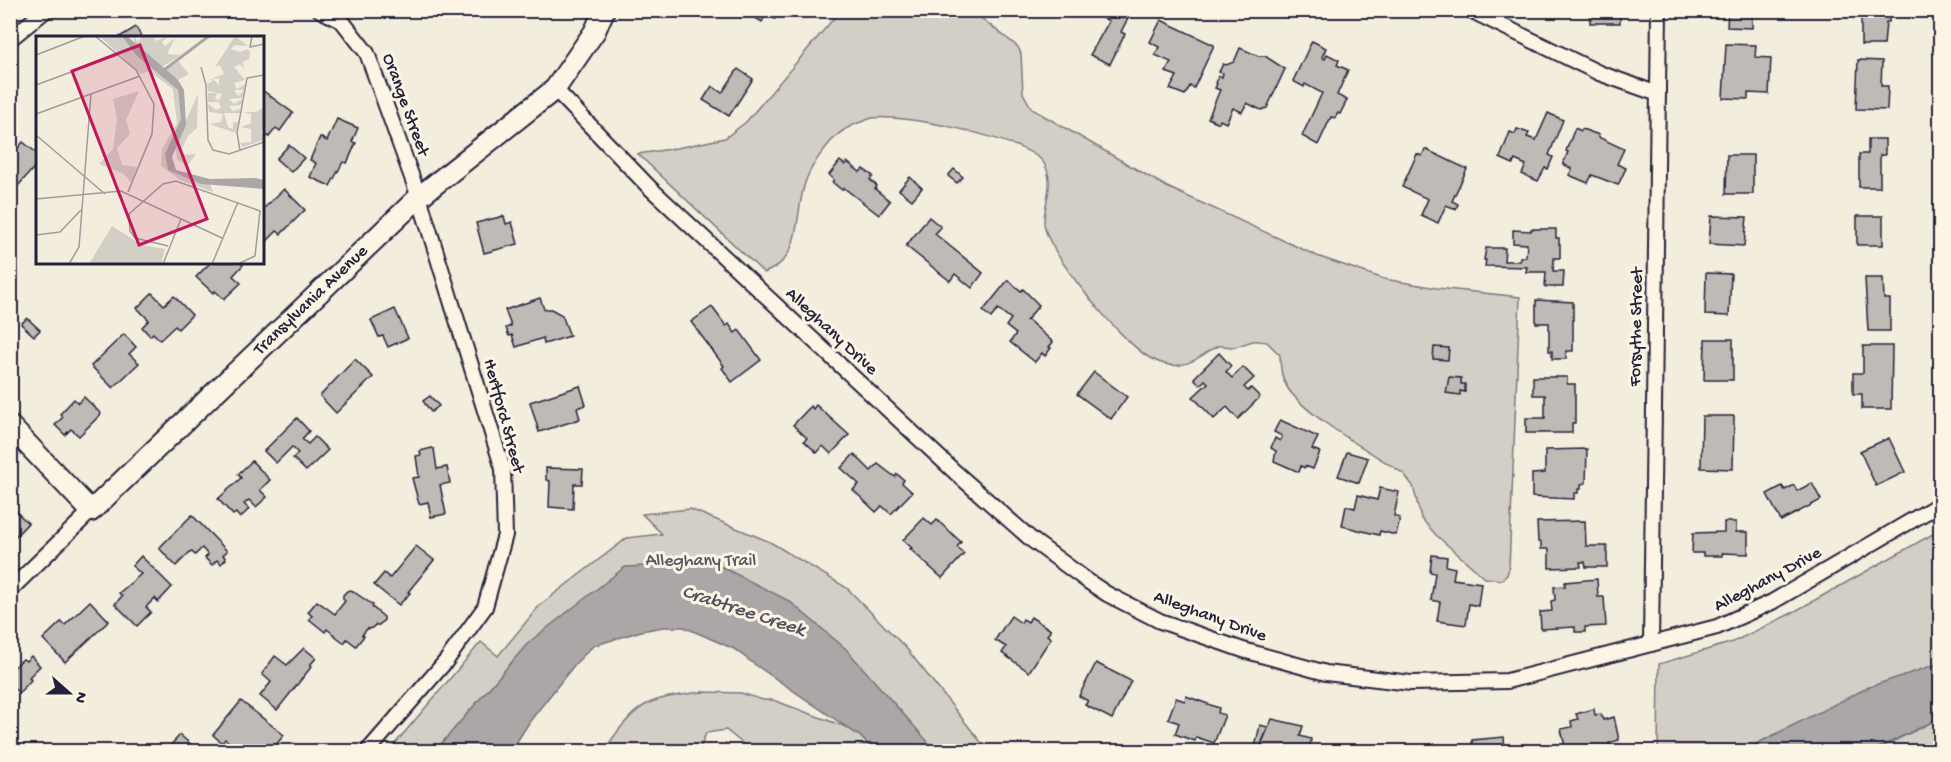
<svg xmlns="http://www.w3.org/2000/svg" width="1951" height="762" viewBox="0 0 1951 762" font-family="'Gochi Hand',sans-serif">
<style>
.green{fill:#d4cfc6;stroke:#7b7880;stroke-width:1.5}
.water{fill:#aca7a6;stroke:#75727b;stroke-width:1.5}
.building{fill:#bfbab6;stroke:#22223b;stroke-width:1.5}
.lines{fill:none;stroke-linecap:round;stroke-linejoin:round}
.street-casing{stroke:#22223b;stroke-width:18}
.secondary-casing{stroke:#22223b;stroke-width:24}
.street{stroke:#fcf5e5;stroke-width:14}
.secondary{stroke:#fcf5e5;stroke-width:20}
.labels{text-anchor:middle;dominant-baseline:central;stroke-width:6;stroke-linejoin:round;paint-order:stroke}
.street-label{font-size:18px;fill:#22223b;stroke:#fcf5e5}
.park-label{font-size:18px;fill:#575665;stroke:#fcf5e5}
.water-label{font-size:20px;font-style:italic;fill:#525160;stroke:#fcf5e5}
.inset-river{fill:none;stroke:#aca7a6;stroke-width:3}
.inset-road{fill:none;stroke:#9f9c9d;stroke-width:1.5}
.view{fill:#c2185b;fill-opacity:0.15;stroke:#c2185b;stroke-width:3}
.inset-edge{fill:none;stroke:#22223b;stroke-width:3}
</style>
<rect width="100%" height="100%" fill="#f3edde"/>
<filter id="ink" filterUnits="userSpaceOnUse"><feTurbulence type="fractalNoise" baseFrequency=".0167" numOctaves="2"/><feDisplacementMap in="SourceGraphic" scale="12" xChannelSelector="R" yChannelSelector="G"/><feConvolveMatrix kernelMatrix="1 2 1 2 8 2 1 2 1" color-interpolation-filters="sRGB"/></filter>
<g filter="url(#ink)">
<g class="green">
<path d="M840 11H975L976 14 1018 47 1021 54 1023 93 1032 109 1167 187 1317 256 1384 279 1437 288 1520 297 1509 568 1507 575 1501 580 1485 578 1436 535 1421 518 1413 486 1404 474C1373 453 1305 416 1287 387 1281 377 1280 366 1280 355L1267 342C1263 342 1258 340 1254 341 1246 342 1240 347 1232 347 1227 347 1223 345 1218 346 1213 348 1207 352 1203 355 1185 367 1172 369 1152 359 1126 347 1044 251 1044 222 1044 201 1055 186 1045 165 1035 140 894 111 869 119 861 122 851 125 844 130 830 139 812 164 806 180 793 214 805 258 764 273L638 154 677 148 725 138 746 122Z"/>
<path d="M690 509 770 542 847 588 906 648 988 751H893L666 598 573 641 483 751 388 752 481 642 498 656 540 605 627 538 662 534 642 514Z"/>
<path d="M1940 530V688L1804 751 1658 752 1659 664 1733 642 1790 614Z"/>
<path d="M701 692 741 693 763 700H773L846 727 861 737 874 751H752L726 730 706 733 699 751 603 752C614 736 628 715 645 705 661 696 684 695 701 692Z"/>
<path d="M1940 718V751L1872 752Z"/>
</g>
<g class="water">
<path d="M714 563 789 601 846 649 936 751H874L861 737 754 664 734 649 684 627H663L641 631 593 646 575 664 530 721 511 751H435L528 643 625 567Z"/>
<path d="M1940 663V718L1872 751H1742L1869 687Z"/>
</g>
<g class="building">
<path d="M748 10H780L775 19 766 14 762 22 747 13Z"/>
<path d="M1088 10H1132L1121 32 1125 34 1110 64 1090 55 1109 21Z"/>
<path d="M1586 10H1625V13H1620V23H1590V13H1586Z"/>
<path d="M1728 10H1752V28L1727 27Z"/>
<path d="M1851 10 1889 11V22H1886L1884 45H1861V18L1851 17Z"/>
<path d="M1161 20 1214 45 1194 88 1190 86 1185 95 1170 89 1177 76 1166 72 1171 62 1155 55 1159 47 1150 42Z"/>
<path d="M136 27 142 38H118Z"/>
<path d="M1312 41 1326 48 1322 57 1325 59 1327 54 1339 60 1337 65 1348 70 1337 95 1347 100 1340 114 1338 113 1335 118 1331 117 1318 145 1302 136 1322 93 1305 84 1304 87 1293 81Z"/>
<path d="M1726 44 1756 45 1755 57 1771 58 1769 94 1748 93V99L1723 98Z"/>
<path d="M1240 48 1258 56H1265L1285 69 1267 108 1261 110 1247 103 1242 112 1233 108 1226 123 1220 120 1219 123 1208 118 1220 90 1215 88 1217 84 1216 83 1219 76 1222 77 1223 73 1219 72 1223 64 1226 65 1234 62Z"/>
<path d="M1858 60 1882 61 1881 86H1888L1887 110 1856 109Z"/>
<path d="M738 69 753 79 729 116 703 100 712 86 722 93Z"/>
<path d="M262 90 293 113 280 131 276 128 269 137 262 132Z"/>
<path d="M1548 113 1563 120 1549 155 1553 157 1548 169 1545 168 1538 181 1522 174 1526 165 1515 160 1513 164 1500 158 1510 132 1515 134 1517 129 1529 133 1527 137 1536 140Z"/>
<path d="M337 119 358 128 352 142 356 143 347 163 343 162 330 186 310 177 316 163 310 160 320 137 327 141Z"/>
<path d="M1575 128 1581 131 1582 129 1599 135 1598 137 1624 149 1617 164 1626 168 1618 185 1592 175 1588 183 1569 175 1572 169 1563 164 1568 152 1566 151Z"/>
<path d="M1868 139H1885V155H1880V187H1859V154H1868Z"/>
<path d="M23 142 38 154V163L18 186 10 180V157Z"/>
<path d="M289 145 304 158 291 172 276 159Z"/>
<path d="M1425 149 1467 169 1452 201 1458 204 1456 209 1446 205 1438 223 1421 215 1428 199 1402 187 1417 154 1422 156Z"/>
<path d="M1727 155H1753V194H1726Z"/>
<path d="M840 161 845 165 847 162 860 172 863 169 873 176 870 180 877 186 875 189 890 201 879 215 844 188 842 190 832 182 834 180 829 175Z"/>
<path d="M954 169 963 177 957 183 948 176Z"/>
<path d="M910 177 922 188 912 200 899 190Z"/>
<path d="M284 189 305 210 281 234 277 231 264 244 262 210Z"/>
<path d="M504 216 506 224 512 222 518 244 484 253 476 223Z"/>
<path d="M1711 216 1747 217 1744 246 1709 244Z"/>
<rect x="1857" y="216" width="26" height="29"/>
<path d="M929 217 941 227 935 234 983 273 972 288 955 274 950 281 906 246Z"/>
<path d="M1531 229H1556V238H1559V244H1560V258H1554L1553 271H1564L1563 287H1545L1546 272H1526L1527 267 1485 266 1486 260H1484L1486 248H1505L1504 261H1520V257H1526L1527 244 1513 243V230L1531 231Z"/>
<path d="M211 262H241L243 265 233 276 241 283 224 299 215 291 213 293 196 277Z"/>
<path d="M1706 273 1731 274 1729 316 1705 315Z"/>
<path d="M1865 278H1883L1884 299H1890V331H1868Z"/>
<path d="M1008 280 1021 291 1023 289 1039 305 1026 321 1028 320 1053 342 1049 347 1051 348 1045 356 1042 353 1035 362 1010 342 1016 334 1006 326 1011 319 998 309 991 318 983 311Z"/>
<path d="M152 293 164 305 174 296 192 315 178 329 175 326 160 340 153 333 150 336 142 327 149 320 137 308Z"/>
<path d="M540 298 544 309H551L562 315 570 336 544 344 543 338 516 347 512 335 509 336 506 328 511 326 505 310Z"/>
<path d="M1536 300 1573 302V351H1566V359H1552V351H1549V323H1536Z"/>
<path d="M712 307 726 326 729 324 735 333 739 330 761 360 732 382 722 368 724 366 691 322Z"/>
<path d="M395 309 408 338 388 347 383 336 379 337 371 320Z"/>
<path d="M27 318 40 330 34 336 21 324Z"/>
<path d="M124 334 136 347 129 354 139 363 113 388 91 366Z"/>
<path d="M1705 339H1733V380H1704Z"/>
<path d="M1863 346H1892L1891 409H1862V394H1853V373H1863Z"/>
<path d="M1434 347 1449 348 1448 360 1433 359Z"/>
<path d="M1219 353 1231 366 1226 372 1232 378 1243 367 1254 378 1244 387 1248 391 1251 388 1260 397 1238 419 1227 407 1214 419 1193 397 1208 383 1205 380 1200 385 1194 378Z"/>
<path d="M355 359 373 377 336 413 320 396Z"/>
<path d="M1094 372 1127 397 1111 419 1077 394Z"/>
<path d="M1449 377 1461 378V384H1465V392L1460 391V395L1446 393Z"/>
<path d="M1533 377H1567V384H1575V423H1572V433H1526V418H1545V395H1533Z"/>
<path d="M580 386 586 405 577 408 580 419 539 432 530 402Z"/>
<path d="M430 396 439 406 431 412 423 401Z"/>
<path d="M84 397 101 414 79 436 71 429 65 435 55 425 63 417 60 414 74 399 78 403Z"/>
<path d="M816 405 849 435 831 454 823 446 817 453 804 441 807 438 793 425 811 406 813 409Z"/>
<path d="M1702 416H1734L1733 469 1701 468Z"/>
<path d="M297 418 309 431 302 439 308 444 315 437 328 450 306 471 293 458 298 453 292 447 276 463 264 451Z"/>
<path d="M1280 420 1318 437 1312 449 1320 452 1313 469 1305 466 1304 468 1301 466 1299 472 1274 461 1276 451 1271 448 1275 438 1280 441 1282 436 1274 432Z"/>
<path d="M1889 438 1905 472 1876 486 1860 451Z"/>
<path d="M432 448 434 449 437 469 447 467 450 483 440 485 446 514 431 517 428 502 419 504 412 478 419 477 416 456 421 455 420 451Z"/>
<path d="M1587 449 1586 483 1581 484V489H1578V493H1574V499L1532 497V474L1545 473V450Z"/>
<path d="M1347 452 1368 458 1359 483 1338 476Z"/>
<path d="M854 454 871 471 878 464 895 477 897 474 904 480 902 483 912 492 891 514 882 506 876 512 853 490 859 484 841 468Z"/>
<path d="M252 461 270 480 260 490 267 497 256 507 249 500 244 504 249 509 240 518 236 513 233 515 218 499 241 478 238 474Z"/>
<path d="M546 468 583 469 582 484H574L573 509 549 507 550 481 546 480Z"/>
<path d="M1812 483 1821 500 1781 521 1767 494 1782 486 1785 490 1794 485 1797 491Z"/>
<path d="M1380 488 1399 492 1394 516 1400 518 1396 535 1380 531 1379 535 1342 526 1346 506 1355 508 1358 495 1377 500Z"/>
<path d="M10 506 28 523 10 542Z"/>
<path d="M192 515 227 551 223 555 226 559 221 564 217 560 212 565 205 558 208 555 202 548 195 555 191 551 176 566 159 548Z"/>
<path d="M924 518 932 525 937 520 961 542 957 547 964 554 942 578 910 549 912 548 903 540Z"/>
<path d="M1585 521 1586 546H1607V567H1586L1585 562H1580L1581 567 1549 568V549H1541V542H1538L1537 522Z"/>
<path d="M1724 522H1736V532H1748V554L1722 553V556H1703V553H1692L1693 533 1724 532Z"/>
<path d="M416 546 434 560 408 592 410 593 399 605 374 585 384 573 390 578Z"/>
<path d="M1432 555 1447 557 1446 566 1455 568 1453 579 1481 583 1478 606 1469 604 1466 625 1437 621 1440 602 1431 600 1435 573 1430 572Z"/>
<path d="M141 556 172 587 158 602 155 598 146 607 151 612 137 626 115 604 122 596 119 593 141 574 132 566Z"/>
<path d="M1597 579 1598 597H1604L1606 626 1585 627V632H1575V627L1541 629 1540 612 1552 611 1551 601 1555 600 1554 587 1565 586V582Z"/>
<path d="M351 590 373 605 372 607 384 617V620L379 625H375L372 628 367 629 362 635 364 636 356 646 347 639 344 643 327 629 325 632 309 619 312 616 308 612 317 601 335 614 345 601 343 599V595L347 591Z"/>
<path d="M90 601 109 621 65 662 43 639 61 622 65 625Z"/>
<path d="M1011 616 1021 623 1023 619 1028 622 1031 617 1051 630 1047 635 1051 638 1029 672 1002 653 1006 647 995 640Z"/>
<path d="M304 648 316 658 310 665 312 666 277 710 260 696 271 682 262 674 275 656 287 665Z"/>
<path d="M31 656 40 666 29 677 31 680 19 693 10 685V671L23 659 26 661Z"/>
<path d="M1096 663 1131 681 1112 719 1085 705 1088 701 1079 696Z"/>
<path d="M1186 696 1219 708 1218 713 1225 715 1214 743 1196 737 1195 741 1175 734 1179 723 1168 719 1176 698 1185 701Z"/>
<path d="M241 701 284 735 270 752H240L225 739 222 743 213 735Z"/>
<path d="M1594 709 1595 715 1601 714 1603 720 1614 717 1619 740 1609 743 1610 749 1599 752H1591L1590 746 1566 751 1561 729 1572 727 1571 721 1578 719 1576 714Z"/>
<path d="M1272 719 1303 726 1300 736 1311 739 1309 752H1258Z"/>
<path d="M1260 725 1268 727 1258 752H1254Z"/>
<path d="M180 735 200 752 166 750Z"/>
<path d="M1504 737 1505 752H1473L1472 740Z"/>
</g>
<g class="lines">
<defs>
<g id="street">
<path d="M320 10 342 21 367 53 419 197 503 469 505 535 485 607 446 661 367 752"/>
<path d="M1470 10 1599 73 1658 94"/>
<path d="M10 39 46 10"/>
<path d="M555 89 649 187 955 472 1032 540 1089 582 1107 594 1160 621 1243 650 1326 673 1411 683 1507 681 1717 627 1772 602 1940 504"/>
<path d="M10 590 91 511"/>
<path d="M1651 644 1659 10"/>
</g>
<g id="secondary">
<path id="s1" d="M10 426 91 511 419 197 555 89 595 31 604 10"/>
</g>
</defs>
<use href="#street" class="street-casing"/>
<use href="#secondary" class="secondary-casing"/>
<use href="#street" class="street"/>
<use href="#secondary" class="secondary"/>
</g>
</g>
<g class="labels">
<g class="street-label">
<text transform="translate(405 105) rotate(70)">Orange Street</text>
<text stroke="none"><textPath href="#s1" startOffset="422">Transylvania Avenue</textPath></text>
<text transform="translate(1637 327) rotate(-89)">Forsythe Street</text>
<text transform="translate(831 332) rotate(43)">Alleghany Drive</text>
<text transform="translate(503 416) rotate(75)">Hertford Street</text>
<text transform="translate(1768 580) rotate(-28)">Alleghany Drive</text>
<text transform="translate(1210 617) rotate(20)">Alleghany Drive</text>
</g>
<g class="park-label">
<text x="701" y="561">Alleghany Trail</text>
</g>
<g class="water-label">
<text transform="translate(743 612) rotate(18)">Crabtree Creek</text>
</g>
</g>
<g transform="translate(36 36)">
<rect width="228" height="228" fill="#f3edde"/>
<path d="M63 0H88L141 47 148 78 133 129 140 136 173 145 177 156 144 144 125 130 126 113 141 87 137 53 113 35 105 38ZM98 0 102 6 106 0H117L120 5 132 0 126 6 129 10 139 2 131 18 145 19 124 32 99 10 93 3 98 6ZM199 0 212 10 199 9 195 13 204 16 212 13 214 16 213 23 207 26 208 33 204 28 198 31 209 44 198 47 201 53 209 48 208 54H198L202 60 208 55 206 62 193 63 198 68 206 63 205 69 193 70 197 75 204 73V77H188L192 91 197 93V86H202L200 97 173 88 185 86 187 78 173 76 172 68 180 74 185 72 183 66H172V57H181L179 63 183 64 186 58 172 55 171 48 178 44 183 49V42L170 45 188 38 184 29 179 31ZM141 24 153 38 142 44 126 33ZM103 55 90 84 94 98 81 112 86 129 101 131 95 147 88 138 63 128 77 113 81 83 77 63ZM162 58 161 92 152 100 143 119 160 118 151 130 141 123 139 109ZM228 71V94L225 95 228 104 207 111 204 107 215 106V93L205 91 215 87V78L207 76H220ZM76 190 106 209 129 213 125 228H53Z" fill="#d4cfc6"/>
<path d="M86 0H91L142 44 148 54 150 89 136 121 140 134 174 143 219 142 228 144V153L165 148 132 134 129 118 145 83 142 54 100 19Z" fill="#aca7a6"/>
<path class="inset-river" d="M128 34 173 0"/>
<path class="inset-road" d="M59 0 100 34 118 68 116 98 92 156M216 0 214 11 228 8M0 19 49 0M165 31 170 49 172 104 177 114 193 118 228 106M0 49 81 19M0 78 104 40M0 99 69 158M204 114 201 97 211 42 228 39M0 163 85 155 186 202M0 199 24 196 45 174M132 210 99 202 94 195 93 178 127 148 140 145 224 175 219 220 202 228M33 228 43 211 55 58M127 228 145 183M176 228 202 166"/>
<path class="view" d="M104 9 171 183 103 209 36 35Z"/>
<rect width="228" height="228" class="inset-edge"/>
</g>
<rect width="1951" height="762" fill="none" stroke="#fcf5e5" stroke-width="36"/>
<rect x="18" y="18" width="1915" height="726" fill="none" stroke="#22223b" stroke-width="2" filter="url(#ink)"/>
<g transform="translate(69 693) rotate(111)" stroke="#fcf5e5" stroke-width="4.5" paint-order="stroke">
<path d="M0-4.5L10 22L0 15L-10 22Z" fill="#22223b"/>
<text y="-9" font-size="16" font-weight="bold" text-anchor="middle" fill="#22223b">N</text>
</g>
</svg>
